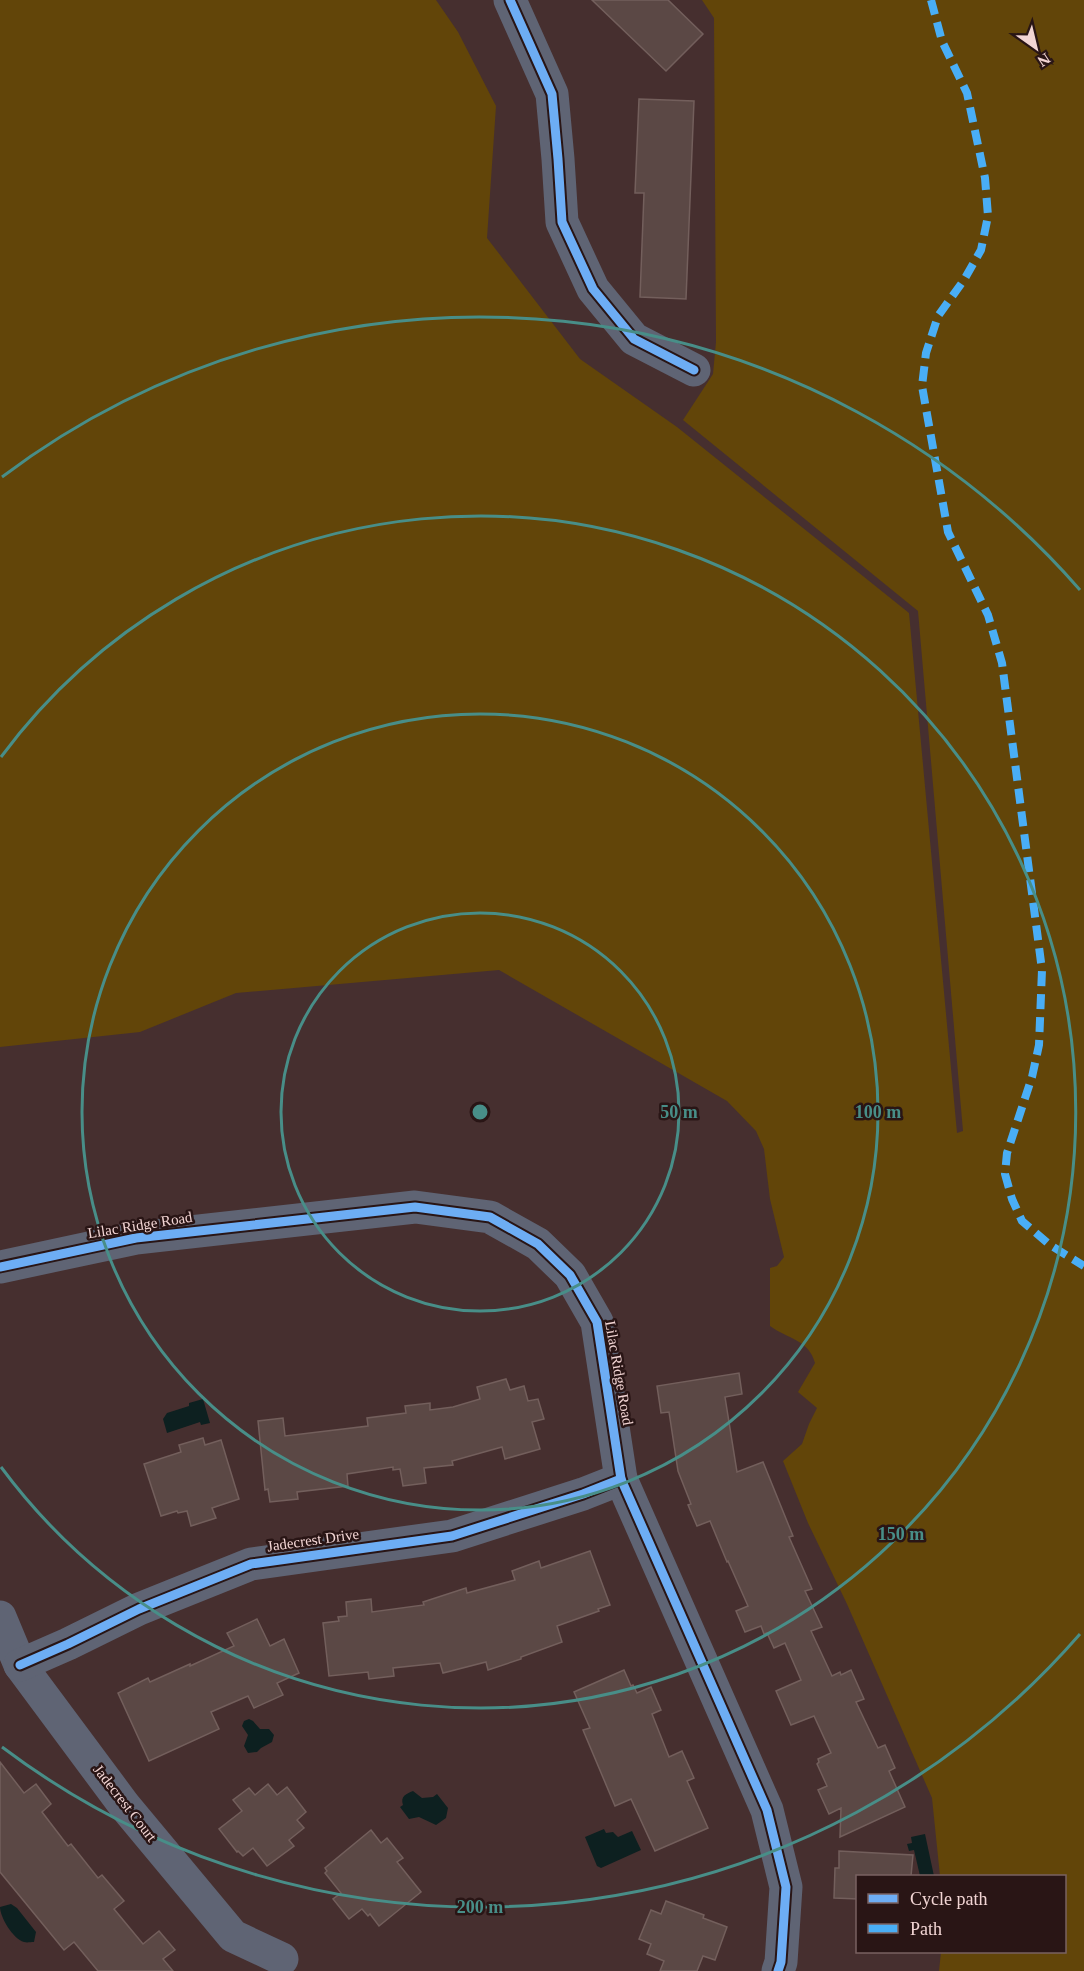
<svg xmlns="http://www.w3.org/2000/svg" width="1084" height="1971" viewBox="0 0 1084 1971" font-family="'Times New Roman',serif">
<style>
.green{fill:#624509}
.water{fill:#0d2020}
.building{fill:#5b4845;stroke:#735f5c;stroke-width:1.5}
.lines{fill:none;stroke-linecap:round;stroke-linejoin:round}
.minor{stroke:#5f6474;stroke-width:33}
.quiet{stroke:#49aef6;stroke-width:8;stroke-dasharray:15 8;stroke-linecap:butt}
.cycleway-casing{stroke:#291515;stroke-width:13}
.cycleway{stroke:#6dadf4;stroke-width:9}
.ring{fill:none;stroke:#488e88;stroke-width:3}
.labels{text-anchor:middle;dominant-baseline:central;stroke-width:5;stroke-linejoin:round;paint-order:stroke}
.street-label{font-size:15px;fill:#f2d5d4;stroke:#291515}
.centre{fill:#488e88;stroke:#291515;stroke-width:3}
.ring-label{font-size:18px;text-anchor:middle;font-weight:bold;fill:#488e88;stroke:#291515;stroke-width:5;stroke-linejoin:round;paint-order:stroke}
</style>
<rect width="100%" height="100%" fill="#462f2f"/>
<path class="green" d="M0 0H436L458 32 496 106 487 238 580 359 677 427 909 613 957 1133 963 1131 918 611 683 420 713 374 716 342 714 18 702 0H1084V1971H939L941 1952H1064V1876H940L932 1798 847 1604 808 1523 783 1461 802 1444 809 1424 817 1408 798 1392 815 1363C809 1340 788 1339 770 1326V1268L777 1266 784 1257 770 1199 764 1149 756 1131 727 1101 499 970 236 993 140 1032 0 1047Z"/>
<g class="water">
<path d="M203 1399 210 1423 201 1425 200 1422 167 1433 163 1419 167 1413 189 1406V1403Z"/>
<path d="M249 1719 253 1721 260 1729H269L274 1735 272 1742 261 1748 257 1752 248 1753 244 1746 248 1735 242 1726 244 1721Z"/>
<path d="M413 1791 422 1798 433 1797 437 1794 448 1808 446 1818 436 1825 419 1817 409 1819 400 1807 403 1805C400 1796 406 1794 413 1791Z"/>
<path d="M604 1829 606 1833 613 1832 618 1837 632 1831 641 1850 601 1868 597 1866 585 1837Z"/>
<path d="M925 1834 934 1876H920L914 1850 909 1851 907 1844 912 1843 911 1837Z"/>
<path d="M11 1904 17 1908 36 1932 34 1942C30 1942 27 1943 24 1942 13 1939 0 1917 0 1907Z"/>
</g>
<g class="building">
<path d="M592 0H668L703 34 666 71Z"/>
<path d="M639 99 694 101 686 299 640 297 644 193H635Z"/>
<path d="M739 1373 742 1394 725 1397 737 1472 763 1462 793 1536 789 1537 812 1589 805 1591 822 1627 811 1631 832 1676 840 1672 841 1675 851 1670 864 1699 856 1702 878 1748 885 1745 895 1768 889 1771 905 1807 840 1837 841 1808 829 1814 818 1790 827 1786 817 1764 819 1762 818 1759 831 1753 814 1716 791 1725 776 1691 801 1680 785 1643 774 1648 767 1633 764 1634 761 1626 745 1632 736 1611 748 1606 728 1561 727 1562 710 1521 697 1526 688 1505 691 1504 678 1471 669 1412 661 1413 657 1386Z"/>
<path d="M506 1379 510 1390 524 1386 528 1401 538 1399 544 1419 532 1422 540 1449 505 1459 502 1447 452 1461 453 1465 424 1468 426 1483 403 1486 400 1469 393 1470V1467L347 1474 348 1486 297 1492 298 1499 270 1502 268 1489 265 1490 258 1421 283 1418 285 1436 368 1426 367 1418 406 1413 405 1406 430 1403V1410L453 1407 480 1399 477 1387Z"/>
<path d="M203 1438 205 1445 221 1440 239 1499 212 1508 216 1518 191 1526 187 1511 178 1513 177 1511 161 1516 144 1464 181 1452 179 1445Z"/>
<path d="M590 1551 610 1605 598 1609 599 1611 557 1626 562 1642 521 1657V1659L488 1670 486 1662 443 1673 440 1663 393 1668 394 1676 369 1679 368 1672 329 1676 323 1623 339 1621 338 1617 347 1616 346 1602 371 1599 372 1612 424 1605 423 1602 466 1588 467 1593 515 1580 512 1571 539 1561 541 1568Z"/>
<path d="M257 1619 270 1646 284 1639 299 1673 277 1683 283 1695 254 1708 248 1696 211 1712 219 1729 149 1761 118 1693 148 1678 150 1682 190 1664V1666L234 1646 227 1633Z"/>
<path d="M624 1670 631 1686 633 1685 637 1693 651 1687 661 1710 652 1714 669 1757 682 1751 694 1778 687 1781 708 1828 655 1851 631 1799 615 1806 583 1730 590 1728 574 1692Z"/>
<path d="M0 1762 24 1793 36 1784 51 1804 42 1812 68 1846 71 1844 98 1878 102 1875 124 1901 114 1909 143 1944 159 1931 175 1950 163 1959 173 1971H98L74 1942 64 1950 0 1872Z"/>
<path d="M268 1784 277 1795 287 1787 306 1812 297 1820 304 1828 289 1840 294 1846 267 1866 253 1848 243 1856 238 1851 237 1852 219 1829 242 1811 233 1800 249 1788 255 1795Z"/>
<path d="M371 1830 381 1843 387 1838 403 1858 397 1862 421 1892 379 1926 370 1914 368 1916 362 1909 349 1919 333 1899 341 1893 325 1873 327 1871 325 1868Z"/>
<path d="M839 1851 913 1855 911 1876H858V1899L834 1898 835 1868H839Z"/>
<path d="M666 1901 704 1915 703 1918 727 1927 715 1960 703 1956 697 1971H660L664 1961 647 1954 651 1944 639 1939 651 1910 661 1914Z"/>
</g>
<g class="lines">
<g class="minor">
<path d="M510 0 552 94 558 159 562 222 593 289 634 339 694 370"/>
<path d="M0 1267 136 1238 415 1207 490 1217 538 1244 570 1275 597 1322 621 1479 767 1810 786 1887 781 1962 778 1971"/>
<path d="M0 1617 20 1665 124 1805 233 1936 282 1959"/>
<path d="M20 1665 68 1644 139 1609 251 1564 452 1536 583 1494 621 1479"/>
</g>
<path class="quiet" d="M931 0 942 41 967 93 985 178 988 216 981 250 964 280 938 316 926 353 922 386 948 532 988 615 1002 663 1042 970 1039 1045 1032 1077 1007 1153 1005 1174 1012 1199 1022 1221 1050 1245 1084 1266"/>
<defs>
<g id="cycleway">
<path d="M510 0 552 94 558 159 562 222 593 289 634 339 694 370"/>
<path d="M0 1267 136 1238 415 1207 490 1217 538 1244 570 1275 597 1322 621 1479 767 1810 786 1887 781 1962 778 1971"/>
<path d="M20 1665 68 1644 139 1609 251 1564 452 1536 583 1494 621 1479"/>
</g>
</defs>
<use href="#cycleway" class="cycleway-casing"/>
<use href="#cycleway" class="cycleway"/>
</g>
<g class="ring">
<circle cx="480" cy="1112" r="199"/>
<circle cx="480" cy="1112" r="398"/>
<path d="M1 757A596 596 0 1 1 1 1467"/>
<path d="M1080 1634A795 795 0 0 1 2 1747M2 477A795 795 0 0 1 1080 590"/>
</g>
<g class="labels">
<g class="street-label">
<text transform="translate(140 1225) rotate(-9)">Lilac Ridge Road</text>
<text transform="translate(619 1373) rotate(80)">Lilac Ridge Road</text>
<text transform="translate(313 1540) rotate(-8)">Jadecrest Drive</text>
<text transform="translate(125 1803) rotate(52)">Jadecrest Court</text>
</g>
</g>
<circle cx="480" cy="1112" r="9" class="centre"/>
<g class="ring-label">
<text x="679" y="1118">50 m</text>
<text x="878" y="1118">100 m</text>
<text x="901" y="1540">150 m</text>
<text x="480" y="1913">200 m</text>
</g>
<rect x="856" y="1875" width="210" height="78" fill="#291515" stroke="#796261" stroke-width="1.5"/>
<rect x="868" y="1894" width="30" height="9" fill="#6dadf4" stroke="#796261" stroke-width="1.5"/>
<text x="910" y="1905" font-size="18" fill="#f2d5d4">Cycle path</text>
<rect x="868" y="1924" width="30" height="9" fill="#49aef6" stroke="#796261" stroke-width="1.5"/>
<text x="910" y="1935" font-size="18" fill="#f2d5d4">Path</text>
<g transform="translate(1036 48) rotate(146)" stroke="#291515" stroke-width="4.5" paint-order="stroke">
<path d="M0-4.5L10 22L0 15L-10 22Z" fill="#f2d5d4"/>
<text y="-9" font-size="16" font-weight="bold" text-anchor="middle" fill="#f2d5d4">N</text>
</g>
</svg>
